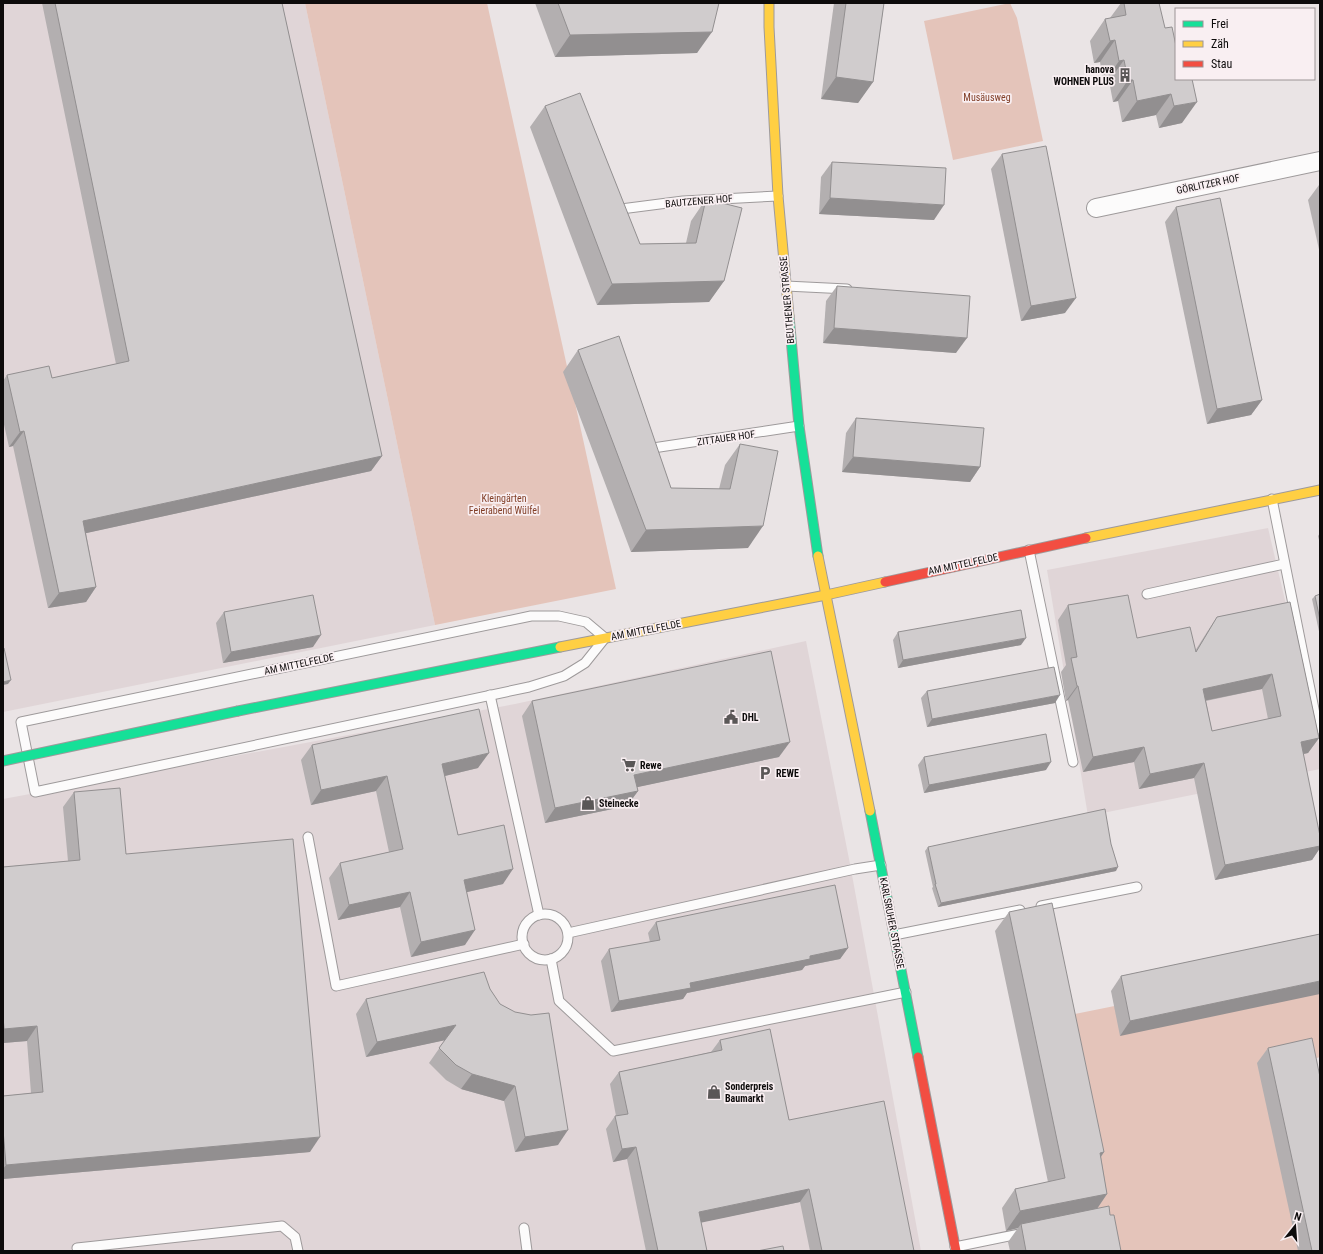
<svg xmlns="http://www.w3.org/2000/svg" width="1323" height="1254" viewBox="0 0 1323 1254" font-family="'Roboto Condensed',sans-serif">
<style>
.built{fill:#e0d5d7}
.green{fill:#e4c4ba}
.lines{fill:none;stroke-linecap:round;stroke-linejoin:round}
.lane-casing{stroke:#9e9a9b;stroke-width:11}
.street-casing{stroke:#9e9a9b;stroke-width:20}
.fast-casing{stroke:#9e9a9b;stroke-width:11}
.slow-casing{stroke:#9e9a9b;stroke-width:11}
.jam-casing{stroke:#9e9a9b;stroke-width:11}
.lane{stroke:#fcfbfb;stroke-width:9}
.street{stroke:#fcfbfb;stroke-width:18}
.fast{stroke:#16e098;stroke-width:9}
.slow{stroke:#ffcf43;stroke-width:9}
.jam{stroke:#f24e42;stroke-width:9}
.fast-bridge-casing{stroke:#9e9a9b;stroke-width:11;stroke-linecap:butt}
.fast-bridge{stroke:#16e098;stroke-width:9}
.wall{fill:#b3afb0;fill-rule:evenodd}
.shaded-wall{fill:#928f90}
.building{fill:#d0cccd;stroke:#928f90;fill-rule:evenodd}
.labels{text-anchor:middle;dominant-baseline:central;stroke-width:3.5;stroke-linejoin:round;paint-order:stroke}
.poi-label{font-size:10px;font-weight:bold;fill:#0d0b0b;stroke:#f9eff2;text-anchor:start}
.park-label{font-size:10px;fill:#813e26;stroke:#f9eff2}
.street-label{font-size:10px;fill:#0d0b0b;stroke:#f9eff2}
</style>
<rect width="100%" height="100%" fill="#eae4e5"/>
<g class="built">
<path d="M3 3H305L435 625 3 712Z"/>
<path d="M1268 528 1320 749V769L1088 816 1047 570Z"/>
<path d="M806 641 850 864 921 1251H3V799L515 704Z"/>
</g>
<g class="green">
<path d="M305 3H487L616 589 435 625Z"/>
<path d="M1010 3 1017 18 1043 141 953 160 924 21Z"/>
<path d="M1320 985V1057L1310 1060 1320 1251H1108L1055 1018 1189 991Z"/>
</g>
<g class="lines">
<defs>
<g id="lane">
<path d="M621 209 683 201 778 196"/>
<path d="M786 286 847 289"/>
<path d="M653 448 799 426"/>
<path d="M1272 499 1318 729"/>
<path d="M1029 550 1073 762"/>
<path d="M1147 594 1284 564"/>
<path d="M531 616H559L586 622 605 638 585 663 564 676 529 687 35 792 21 722Z"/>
<path d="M490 695 539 915"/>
<path d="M308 837 336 986 524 944"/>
<path d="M1041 906 1137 887"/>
<circle cx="545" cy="937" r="23"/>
<path d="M568 933 855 869 881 865"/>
<path d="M894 935 1020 910"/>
<path d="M551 959 559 1001 613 1051 906 992"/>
<path d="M524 1228 527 1251"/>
<path d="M955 1247 1024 1233"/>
<path d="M77 1248 282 1226 295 1237 298 1251"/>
</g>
<path id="street" d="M1096 208 1320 161"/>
<g id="fast">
<path d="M789 316 799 426 818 556"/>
<path d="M238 711 560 647"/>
<path d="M870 811 918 1057"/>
</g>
<g id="slow">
<path d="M769 3V27L778 196 789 316"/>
<path d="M1086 538 1320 490"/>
<path d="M818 556 870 811"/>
<path d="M560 647 826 595 885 582"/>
</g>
<g id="jam">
<path d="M885 582 1086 538"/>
<path d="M918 1057 956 1251"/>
</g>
</defs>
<use href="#lane" class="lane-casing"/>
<use href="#street" class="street-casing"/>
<use href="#fast" class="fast-casing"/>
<use href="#slow" class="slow-casing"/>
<use href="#jam" class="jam-casing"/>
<use href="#lane" class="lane"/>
<use href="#street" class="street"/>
<use href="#fast" class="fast"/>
<use href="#slow" class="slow"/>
<use href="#jam" class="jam"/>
<defs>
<path id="fast-bridge" d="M3 761 238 711"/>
</defs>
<use href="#fast-bridge" class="fast-bridge-casing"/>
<use href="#fast-bridge" class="fast-bridge"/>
</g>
<g class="wall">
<path d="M42 3H282L382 456 371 471 86 533 96 587 86 602 48 608 13 446 9 447 3 420V381L7 375 52 378 116 364Z"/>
<path d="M535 3H719L697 53 555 57Z"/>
<path d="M834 3H884L873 82 858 103 821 99Z"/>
<path d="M1121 3H1159L1182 123 1159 128 1156 115 1122 122 1118 101 1113 102 1109 81 1104 83 1100 62 1094 63 1090 41 1105 19 1110 18Z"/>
<path d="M545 106 640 244 686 243 691 221 706 199 724 281 709 302 597 305 530 127Z"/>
<path d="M1002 154 1065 313 1021 321 991 169Z"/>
<path d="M832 162 934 220 819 214 821 177Z"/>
<path d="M1319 185H1320V254L1308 200Z"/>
<path d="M1176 207 1262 400 1251 415 1207 424 1165 222Z"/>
<path d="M837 286 956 353 823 343 826 301Z"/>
<path d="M578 350 671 488 719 489 725 465 740 444 748 548 631 552 563 372Z"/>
<path d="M856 418 980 467 970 482 842 472 846 433Z"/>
<path d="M1320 533V544L1318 536Z"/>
<path d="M1320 594V636L1312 599 1315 596Z"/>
<path d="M1290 602 1319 738 1308 753 1303 754 1320 836V848L1312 860 1215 880 1194 778 1139 789 1134 762 1083 772 1068 700 1066 701 1061 672 1066 665 1058 620 1068 605 1137 638 1195 651 1207 632 1217 617ZM1262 689 1268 719 1212 731 1206 701Z"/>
<path d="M224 612 313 647 223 663 216 623Z"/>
<path d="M898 632 1021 645 898 668 893 640Z"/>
<path d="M927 691 1055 703 927 727 921 698Z"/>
<path d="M532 701 779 757 637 787 638 791 627 806 545 823 522 716Z"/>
<path d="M312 745 478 768 445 776 458 835 503 884 467 892 465 945 411 957 400 907 338 920 329 878 340 863 389 852 376 791 311 805 301 760Z"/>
<path d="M924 757 1046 770 924 793 918 765Z"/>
<path d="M74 792 126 854 310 1152 3 1179V1096L31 1093 27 1041 3 1043V867L68 861 63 807Z"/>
<path d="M928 847 1116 871 938 907 932 888 933 887 925 851Z"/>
<path d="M1009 912 1104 1152 1101 1157 1107 1194 1097 1209 1110 1215 1121 1251H1010L1008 1242 1018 1228 1006 1231 1002 1208 1015 1189 1048 1182 995 931Z"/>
<path d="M656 922 848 948 840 959 805 966 802 970 687 993 683 999 611 1012 601 961 609 949 650 942 648 933Z"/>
<path d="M1320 934 1120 1036 1111 991 1121 976Z"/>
<path d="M490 989 558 1145 515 1152 504 1101 461 1089 446 1080 429 1063 445 1040 366 1057 356 1014 366 999Z"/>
<path d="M720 1040 789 1120 914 1251H810L800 1202 701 1222 707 1251H646L627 1159 613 1162 606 1129 615 1116H616L610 1084 619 1072 711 1052Z"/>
<path d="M1268 1048 1320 1251H1298L1257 1063Z"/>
</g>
<g class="shaded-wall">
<path d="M712 32 697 53 555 57 570 35Z"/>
<path d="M1115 40 1100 62 1094 63 1110 41Z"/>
<path d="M1124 60 1109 81 1104 83 1119 61Z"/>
<path d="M836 77 873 82 858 103 821 99Z"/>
<path d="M1128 80H1133L1118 101 1113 102Z"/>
<path d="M1171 94 1156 115 1122 122 1137 101Z"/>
<path d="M1197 102 1182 123 1159 128 1174 106Z"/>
<path d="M830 198 944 205 934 220 819 214Z"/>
<path d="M724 281 709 302 597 305 612 284Z"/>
<path d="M1076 298 1065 313 1021 321 1031 306Z"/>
<path d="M834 328 967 338 956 353 823 343Z"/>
<path d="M1262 400 1251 415 1207 424 1217 409Z"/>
<path d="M24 431 13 446 9 447 20 432Z"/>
<path d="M382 456 371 471 73 536 83 521Z"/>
<path d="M853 457 980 467 970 482 842 472Z"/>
<path d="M763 526 748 548 631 552 646 530Z"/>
<path d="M96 587 86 602 48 608 59 593Z"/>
<path d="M321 635 313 647 223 663 231 652Z"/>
<path d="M1026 638 1021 645 898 668 903 660Z"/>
<path d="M1272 674 1262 689 1193 703 1203 689Z"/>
<path d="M11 680 8 684 3 685V682Z"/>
<path d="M1077 686H1078L1068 700 1066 701Z"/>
<path d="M1060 695 1055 703 927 727 932 719Z"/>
<path d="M1319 738 1308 753 1290 757 1301 742Z"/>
<path d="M790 742 779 757 624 790 634 775Z"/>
<path d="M1144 747 1134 762 1083 772 1093 757Z"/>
<path d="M489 753 478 768 432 779 442 764Z"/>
<path d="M1051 762 1046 770 924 793 929 785Z"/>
<path d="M1204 763 1194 778 1139 789 1150 774Z"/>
<path d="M387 776 376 791 311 805 321 790Z"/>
<path d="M638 791 627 806 545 823 555 808Z"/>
<path d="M1320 846V848L1312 860 1215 880 1225 865Z"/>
<path d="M1118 867 1116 871 938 907 941 903Z"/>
<path d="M513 869 503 884 454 895 464 880Z"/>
<path d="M410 892 400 907 338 920 349 905Z"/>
<path d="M475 930 465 945 411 957 421 942Z"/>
<path d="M848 948 840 959 805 966 802 970 687 993 683 999 611 1012 619 1001 690 983 810 956Z"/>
<path d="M1320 981V994L1120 1036 1130 1021Z"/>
<path d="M456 1025 446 1040 366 1057 377 1042Z"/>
<path d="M37 1026 27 1041 3 1043V1031L4 1029Z"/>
<path d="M472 1074 515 1086 504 1101 461 1089Z"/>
<path d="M568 1130 558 1145 515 1152 525 1137Z"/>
<path d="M320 1137 310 1152 3 1179V1169L6 1165Z"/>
<path d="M636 1147 627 1159 613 1162 622 1149Z"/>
<path d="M1104 1152 1091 1171 1100 1153Z"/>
<path d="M809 1189 800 1202 690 1225 699 1212Z"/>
<path d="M1107 1194 1094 1213 1021 1224 1018 1228 1006 1231 1020 1211Z"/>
</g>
<g class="building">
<path d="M55 3H282L382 456 83 521 96 587 59 593 24 431 20 432 7 375 49 366 52 378 129 361Z"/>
<path d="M558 3H719L712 32 570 35Z"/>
<path d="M846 3H884L873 82 836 77Z"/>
<path d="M1124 3H1159L1165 28 1172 27 1176 46V79H1192L1197 102 1174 106 1171 94 1137 101 1133 80H1128L1124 60 1119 61 1115 40 1110 41 1105 19 1126 15Z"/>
<path d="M580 93 640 244 696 243 706 199 742 208 724 281 612 284 545 106Z"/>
<path d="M1046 146 1076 298 1031 306 1002 154Z"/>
<path d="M832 162 946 168 944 205 830 198Z"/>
<path d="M1220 198 1262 400 1217 409 1176 207Z"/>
<path d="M837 286 970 296 967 338 834 328Z"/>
<path d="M619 336 671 488 730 489 740 444 778 451 763 526 646 530 578 350Z"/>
<path d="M856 418 984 428 980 467 853 457Z"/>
<path d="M1320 594V620L1315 596Z"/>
<path d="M313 595 321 635 231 652 224 612Z"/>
<path d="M1128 595 1137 638 1190 627 1196 652 1217 617 1290 602 1319 738 1301 742 1320 836V846L1225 865 1204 763 1150 774 1144 747 1093 757 1078 686H1077L1071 658 1077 657 1068 605ZM1272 674 1281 716 1212 731 1203 689Z"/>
<path d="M1021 610 1026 638 903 660 898 632Z"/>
<path d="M3 648H4L11 680 3 682Z"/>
<path d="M771 651 790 742 634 775 638 791 555 808 532 701Z"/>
<path d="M1054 667 1060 695 932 719 927 691Z"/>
<path d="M479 709 489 753 442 764 458 835 504 825 513 869 464 880 475 930 421 942 410 892 349 905 340 863 403 849 387 776 321 790 312 745Z"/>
<path d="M1046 734 1051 762 929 785 924 757Z"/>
<path d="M120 788 126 854 293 839 320 1137 6 1165 3 1130V1096L43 1092 37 1026 4 1029 3 1016V867L80 860 74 792Z"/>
<path d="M1105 809 1111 844 1118 867 941 903 935 884H936L928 847Z"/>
<path d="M835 885 848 948 810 956V959L690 983 691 988 619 1001 609 949 660 940 656 922Z"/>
<path d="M1052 903 1104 1152 1100 1153 1107 1194 1020 1211 1015 1189 1065 1178 1009 912Z"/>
<path d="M1320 934V981L1130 1021 1121 976Z"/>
<path d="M484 972 490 989 500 1004 515 1012 531 1015 549 1013 568 1130 525 1137 515 1086 472 1074 456 1065 439 1048 456 1025 377 1042 366 999Z"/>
<path d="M770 1029 789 1120 884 1101 914 1251H822L809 1189 699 1212 707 1251H658L636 1147 622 1149 615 1116 628 1114 619 1072 722 1050 720 1040Z"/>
<path d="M1312 1038 1320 1077V1251H1312L1268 1048Z"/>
<path d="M1109 1206 1110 1215H1114L1121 1251H1026L1021 1224Z"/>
<path d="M783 1246 784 1251H757Z"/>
</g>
<defs>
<symbol id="building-bare" viewBox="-9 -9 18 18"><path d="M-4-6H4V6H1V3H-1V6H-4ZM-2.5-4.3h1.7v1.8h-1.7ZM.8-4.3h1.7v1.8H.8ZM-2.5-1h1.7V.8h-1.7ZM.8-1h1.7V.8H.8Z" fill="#5a5757" stroke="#f9eff2" stroke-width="2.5" paint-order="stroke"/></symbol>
<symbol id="civic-bare" viewBox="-9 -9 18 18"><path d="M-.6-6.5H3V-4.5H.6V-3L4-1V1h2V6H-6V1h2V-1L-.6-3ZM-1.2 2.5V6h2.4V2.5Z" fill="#5a5757" stroke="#f9eff2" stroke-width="2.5" paint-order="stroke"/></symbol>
<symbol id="supermarket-bare" viewBox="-9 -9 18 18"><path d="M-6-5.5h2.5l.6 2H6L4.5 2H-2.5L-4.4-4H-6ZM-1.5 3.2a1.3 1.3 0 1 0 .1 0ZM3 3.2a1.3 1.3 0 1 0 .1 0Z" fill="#5a5757" stroke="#f9eff2" stroke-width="2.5" paint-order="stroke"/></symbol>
<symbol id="parking-bare" viewBox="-9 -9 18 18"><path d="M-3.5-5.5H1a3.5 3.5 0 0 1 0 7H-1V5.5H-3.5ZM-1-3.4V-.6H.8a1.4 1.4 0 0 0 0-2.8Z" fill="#5a5757" stroke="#f9eff2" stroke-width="2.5" paint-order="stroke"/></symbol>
<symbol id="shop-bare" viewBox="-9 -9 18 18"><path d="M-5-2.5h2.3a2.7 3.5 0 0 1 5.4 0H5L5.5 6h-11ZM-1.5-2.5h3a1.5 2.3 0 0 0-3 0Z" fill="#5a5757" stroke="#f9eff2" stroke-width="2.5" paint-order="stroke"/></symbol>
</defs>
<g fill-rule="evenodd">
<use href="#building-bare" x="1115" y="65" width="20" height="20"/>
<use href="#civic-bare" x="721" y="707" width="20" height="20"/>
<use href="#supermarket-bare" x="619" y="755" width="20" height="20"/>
<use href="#parking-bare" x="755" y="763" width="20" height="20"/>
<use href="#shop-bare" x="578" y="793" width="20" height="20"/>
<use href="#shop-bare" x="704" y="1082" width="20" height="20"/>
</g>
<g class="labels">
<g class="poi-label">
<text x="1114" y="69" text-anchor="end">hanova<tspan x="1114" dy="12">WOHNEN PLUS</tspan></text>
<text x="742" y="717">DHL</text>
<text x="640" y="765">Rewe</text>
<text x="776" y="773">REWE</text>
<text x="599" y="803">Steinecke</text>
<text x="725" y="1086">Sonderpreis<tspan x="725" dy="12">Baumarkt</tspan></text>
</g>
<g class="park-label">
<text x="987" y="97">Musäusweg</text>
<text x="504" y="498">Kleingärten<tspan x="504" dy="12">Feierabend Wülfel</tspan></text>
</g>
<g class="street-label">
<text transform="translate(1208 184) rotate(-12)">GÖRLITZER HOF</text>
<text transform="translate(699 201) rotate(-5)">BAUTZENER HOF</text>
<text transform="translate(787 300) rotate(-95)">BEUTHENER STRASSE</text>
<text transform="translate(726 438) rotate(-8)">ZITTAUER HOF</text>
<text transform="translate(963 564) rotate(-12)">AM MITTELFELDE</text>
<text transform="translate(646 630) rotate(-11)">AM MITTELFELDE</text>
<text transform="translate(299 664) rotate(-12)">AM MITTELFELDE</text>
<text transform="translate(892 923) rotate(79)">KARLSRUHER STRASSE</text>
</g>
</g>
<rect width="1323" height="1254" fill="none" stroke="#0d0b0b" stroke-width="8"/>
<rect x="1175" y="8" width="140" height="72" fill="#f9eff2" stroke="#9b9496"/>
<rect x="1183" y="21" width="20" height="6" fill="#16e098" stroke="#9b9496"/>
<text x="1211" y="28" font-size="12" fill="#0d0b0b">Frei</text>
<rect x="1183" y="41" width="20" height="6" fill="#ffcf43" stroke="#9b9496"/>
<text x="1211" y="48" font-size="12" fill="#0d0b0b">Zäh</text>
<rect x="1183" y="61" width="20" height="6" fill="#f24e42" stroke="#9b9496"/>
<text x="1211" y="68" font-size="12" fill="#0d0b0b">Stau</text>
<g transform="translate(1295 1226) rotate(17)" stroke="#f9eff2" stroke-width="3" paint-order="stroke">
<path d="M0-3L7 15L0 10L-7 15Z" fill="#0d0b0b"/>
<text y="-6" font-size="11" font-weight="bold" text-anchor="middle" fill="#0d0b0b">N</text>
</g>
</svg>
